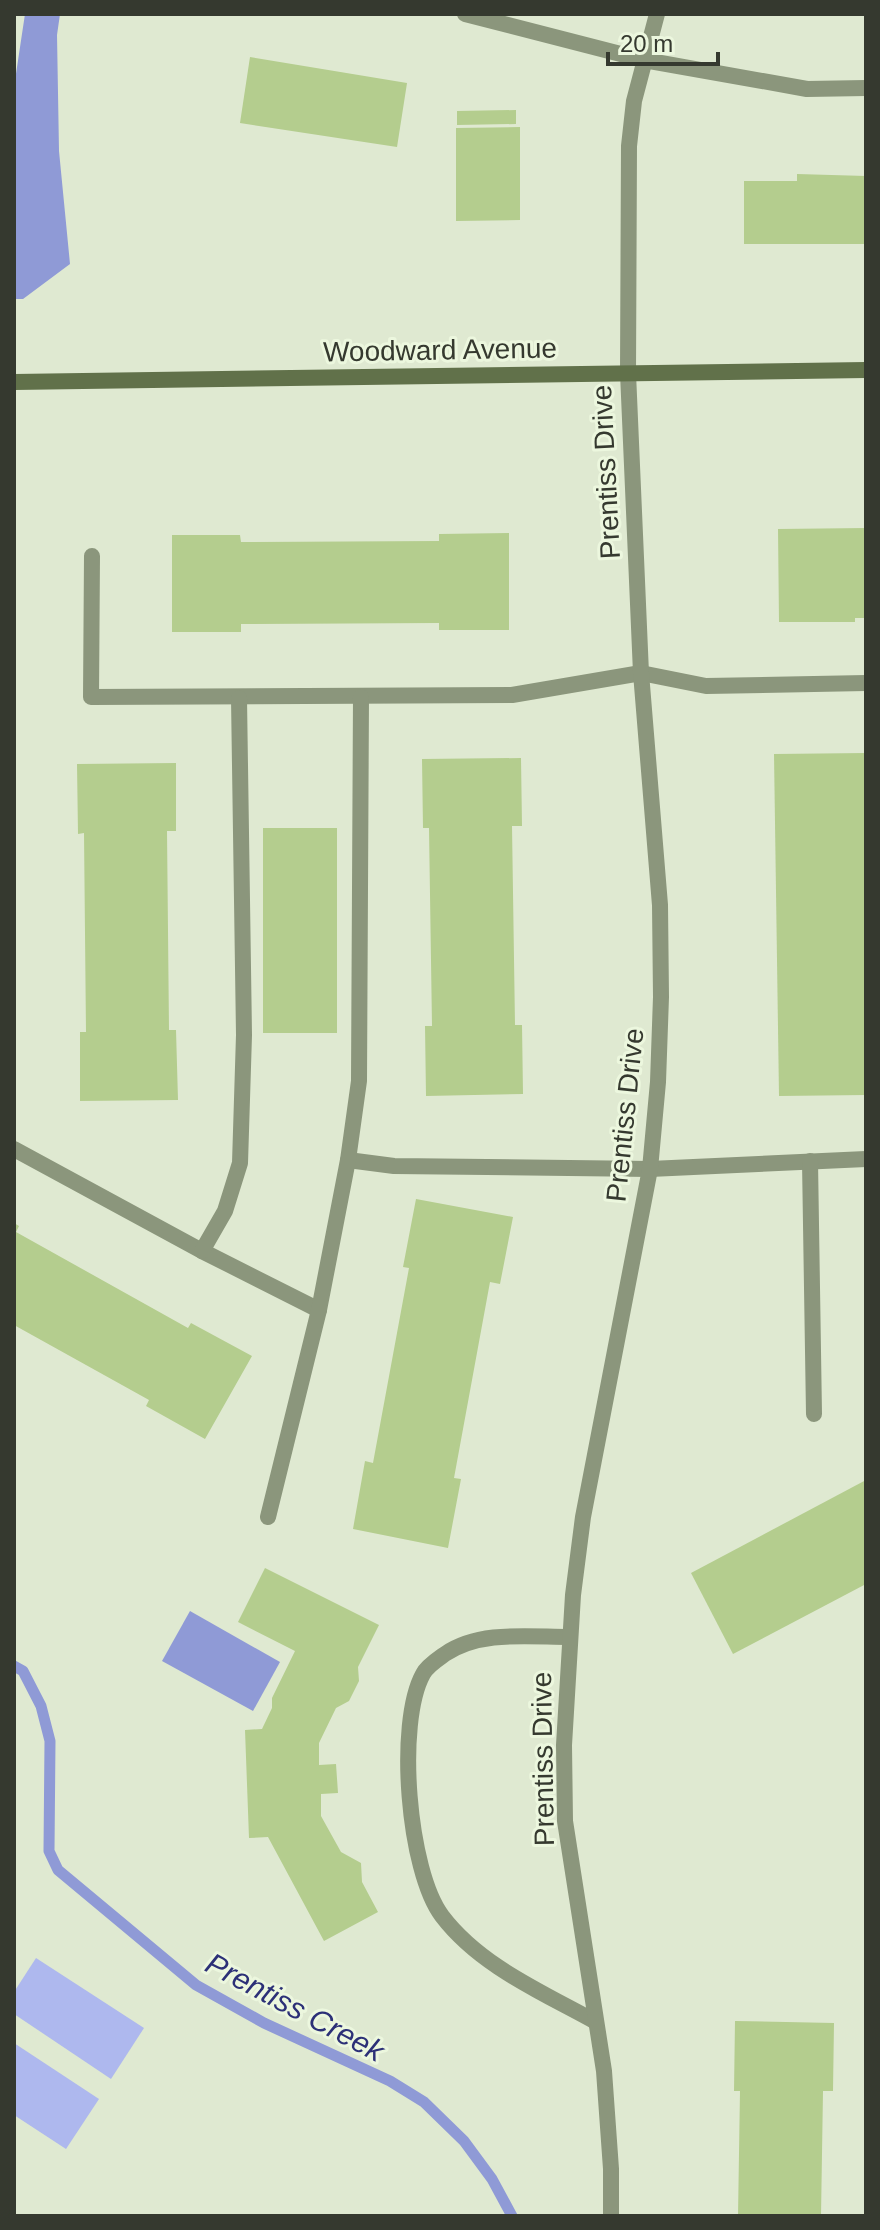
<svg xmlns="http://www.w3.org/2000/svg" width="880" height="2230" viewBox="0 0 880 2230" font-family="Helvetica,sans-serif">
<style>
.green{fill:#aeb8ee}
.water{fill:#8f9ad6}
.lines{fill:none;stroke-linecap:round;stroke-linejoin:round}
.stream{stroke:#8f9ad6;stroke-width:11}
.building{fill:#b4cd8e}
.service{stroke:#8b967c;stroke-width:16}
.minor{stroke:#8b967c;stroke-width:16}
.secondary{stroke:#61714a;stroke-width:16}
.labels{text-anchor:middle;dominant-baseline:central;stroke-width:6;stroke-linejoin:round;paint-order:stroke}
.street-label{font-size:28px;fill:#35392f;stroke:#ecf7de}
.water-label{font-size:30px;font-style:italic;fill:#2c3077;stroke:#ecf7de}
</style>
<rect width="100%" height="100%" fill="#dfe9d1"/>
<g class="green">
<path d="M36 1958 144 2028 111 2079 14 2014V1992Z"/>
<path d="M14 2043 99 2099 66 2149 14 2115Z"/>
</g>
<g class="water">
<path d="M25 14H60L57 35 59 151 70 264 23 299H14V87Z"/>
<path d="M190 1611 280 1662 253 1711 162 1661Z"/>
</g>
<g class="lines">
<path class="stream" d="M14 1666 23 1671 41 1706 50 1741 49 1851 58 1870 196 1985 264 2023 390 2081 424 2102 464 2141 492 2179 512 2216"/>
</g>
<g class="building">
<path d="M250 57 407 83 397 147 240 123Z"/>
<path d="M516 110V124L457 125V111Z"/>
<path d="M520 127V220L456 221V128Z"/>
<path d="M797 174 866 176V244H744V181H797Z"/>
<path d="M866 528V618H855V622H779L778 529Z"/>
<path d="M509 533V630H439V623L241 624V632H172V535H240L241 542 439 541V534Z"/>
<path d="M866 753V1095L779 1096 774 754Z"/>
<path d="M521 758 522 826H512L515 1025H522L523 1094 426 1096 425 1026H432L429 828H423L422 759Z"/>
<path d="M176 763V831H167L169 1030H176L178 1100 80 1101V1032H86L84 833 78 834 77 764Z"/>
<rect x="263" y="828" width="74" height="205"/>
<path d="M416 1199 513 1217 500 1284 490 1282 454 1478 461 1479 448 1548 353 1529 365 1461 373 1463 409 1268 403 1267Z"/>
<path d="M14 1223 19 1226 16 1232 188 1328 191 1323 252 1356 205 1439 146 1406 149 1400 14 1325Z"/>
<path d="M866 1480V1584L733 1654 691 1573Z"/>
<path d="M265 1568 379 1625 358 1667 359 1681 349 1701 336 1708 319 1743V1765L336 1764 338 1793 321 1794V1816L341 1852 361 1863 362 1882 378 1912 324 1941 268 1837 249 1838 245 1730 262 1729 272 1708V1698L295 1651 238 1622Z"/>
<path d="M735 2021 834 2023 833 2091H823L821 2216H738L740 2091H734Z"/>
</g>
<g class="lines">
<g class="service">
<path d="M92 556 91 697 512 695 641 673 706 686 866 683"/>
<path d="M14 1149 202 1251 319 1310"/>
<path d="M348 1160 394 1166 650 1169 866 1159"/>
<path d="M810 1161 814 1414"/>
<path d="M202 1251 225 1211 240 1163 244 1035 239 698"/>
<path d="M268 1517 319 1310 348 1160 359 1081 361 697"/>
<path d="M570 1637C529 1637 480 1630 445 1654 438 1659 427 1666 423 1674 396 1723 408 1871 442 1916 480 1966 542 1992 596 2022"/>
</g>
<g class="minor">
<path d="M465 14 644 60 807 89 866 88"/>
<path d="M611 2216V2169L604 2071 565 1821 564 1745 573 1595 583 1517 650 1169 658 1082 661 997 660 905 641 673 628 373 629 146 634 101 657 14"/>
</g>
<path class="secondary" d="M14 382 866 370"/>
</g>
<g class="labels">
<g class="street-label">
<text transform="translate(440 350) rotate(-1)">Woodward Avenue</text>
<text transform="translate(606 472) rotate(-93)">Prentiss Drive</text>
<text transform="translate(625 1115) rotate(-84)">Prentiss Drive</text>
<text transform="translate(543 1759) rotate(-91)">Prentiss Drive</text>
</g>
<g class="water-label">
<text transform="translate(295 2007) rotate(28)">Prentiss Creek</text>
</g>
</g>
<rect width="880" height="2230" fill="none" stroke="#35392f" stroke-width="32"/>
<path d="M608 52v12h110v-12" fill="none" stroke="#35392f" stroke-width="4"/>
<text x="620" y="52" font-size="24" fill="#35392f" stroke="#ecf7de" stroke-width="6" paint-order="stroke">20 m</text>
</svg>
